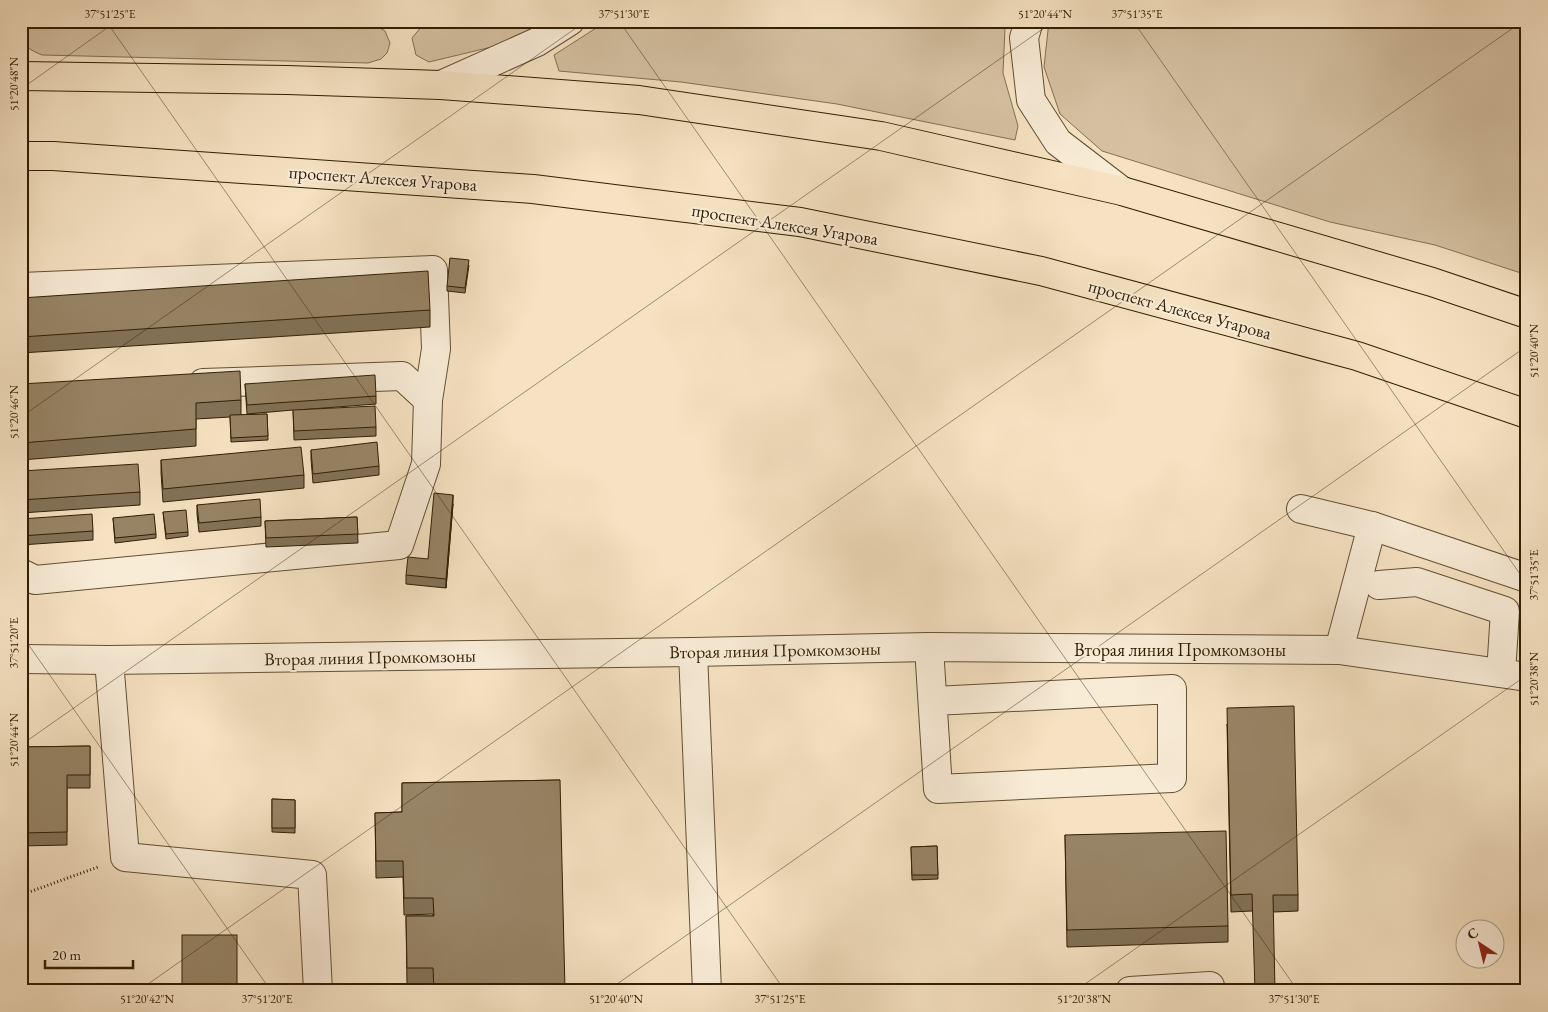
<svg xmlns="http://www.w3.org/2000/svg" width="1548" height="1012" viewBox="0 0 1548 1012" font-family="'EB Garamond',serif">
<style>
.green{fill:#d5c1a2;stroke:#837052}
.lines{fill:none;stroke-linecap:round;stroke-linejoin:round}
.minor-casing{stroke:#624f33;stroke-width:30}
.major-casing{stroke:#311e03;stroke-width:30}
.path{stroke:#311e03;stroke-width:3;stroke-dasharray:1 2.5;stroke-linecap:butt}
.minor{stroke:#f9ecd7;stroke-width:28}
.major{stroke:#f6e2c2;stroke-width:28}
.wall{fill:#827258;stroke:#311e03}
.shaded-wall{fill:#6a5c47;stroke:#311e03}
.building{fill:#978466;stroke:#311e03}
.ticks{fill:none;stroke:#311e03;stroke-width:1;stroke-opacity:0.45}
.labels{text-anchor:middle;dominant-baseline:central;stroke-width:4;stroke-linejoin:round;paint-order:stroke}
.street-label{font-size:18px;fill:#311e03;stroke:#f9ecd7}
.neatline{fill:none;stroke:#311e03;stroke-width:2}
.ticks-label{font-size:12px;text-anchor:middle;fill:#311e03}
</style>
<rect width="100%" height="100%" fill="#f6e2c2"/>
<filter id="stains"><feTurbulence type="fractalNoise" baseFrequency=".004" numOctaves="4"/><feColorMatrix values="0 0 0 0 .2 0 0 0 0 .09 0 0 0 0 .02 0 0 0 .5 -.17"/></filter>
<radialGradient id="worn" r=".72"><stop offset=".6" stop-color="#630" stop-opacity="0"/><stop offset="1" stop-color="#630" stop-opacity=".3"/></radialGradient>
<g class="green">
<path d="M28 21H368L385 31 390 43 387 53 381 59 368 63 42 55C25 48 13 40 28 21Z"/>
<path d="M481 21H552L525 39 429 62 416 55 412 38 422 26 431 22 480 24Z"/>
<path d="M607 21H1008L1005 28 1003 73 1018 126 1015 140 837 104 681 82 559 71 554 55Z"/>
<path d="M1049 21 1527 22V275L1435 245 1330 222 1102 151 1060 114 1044 67Z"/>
</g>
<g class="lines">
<defs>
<g id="minor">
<path d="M1029 21 1024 38 1031 100 1058 142 1122 191"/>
<path d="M441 85 537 42 570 21"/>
<path d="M21 287 433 270 436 349 428 400"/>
<path d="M1301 509 1372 526 1527 578"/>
<path d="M21 573 35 580 399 545 426 464 428 400 402 376 203 383"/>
<path d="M1379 585 1417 582 1505 611 1501 673"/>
<path d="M929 647 938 789 1172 778V689L934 701"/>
<path d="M1339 650 1372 526"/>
<path d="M693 652 707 991"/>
<path d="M21 659 109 660 693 652 929 647 1339 650 1527 677"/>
<path d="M109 660 125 857 312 875 318 991"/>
<path d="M1130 991 1210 986"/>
</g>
<g id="major">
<path d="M21 76 287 80 441 85 639 100 881 136 1122 191 1432 282 1527 314"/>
<path d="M21 156H53L533 189 800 222 1041 271 1357 356 1527 414"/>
</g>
</defs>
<use href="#minor" class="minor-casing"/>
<use href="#major" class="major-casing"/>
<path class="path" d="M21 895 98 867"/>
<use href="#minor" class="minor"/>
<use href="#major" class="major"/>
</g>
<g class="wall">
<path d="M469 265 465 293 447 291V286Z"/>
<path d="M21 298 430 310V327L21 353Z"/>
<path d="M21 384 241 400V415L267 414 268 440 231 442 230 417 196 419V446L21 460Z"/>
<path d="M245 384 376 396V404L298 410 376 427V436L294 440 293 410 247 414Z"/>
<path d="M311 450 379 466V475L313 483 311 459Z"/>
<path d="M161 460 304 475V488L163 502 161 473Z"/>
<path d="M21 471 140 492V505L21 513Z"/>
<path d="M453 504 446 588 406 584V575L428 559Z"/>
<path d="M197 505 261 517V526L199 532 197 514Z"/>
<path d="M163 512 188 532V536L166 539Z"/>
<path d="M357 517 358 543 266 547 265 521Z"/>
<path d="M113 518 156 534V538L115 543Z"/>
<path d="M21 519 93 531V540L21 545Z"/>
<path d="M1227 724 1298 895V911L1273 912 1252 911 1231 912Z"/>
<path d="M90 746V788H67V845L21 846V747Z"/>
<path d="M560 780 433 984 407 985 406 916H433V914L404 915 403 877 376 878 375 813 402 812V783Z"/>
<path d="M272 799 295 800V833L272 832Z"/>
<path d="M1065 835 1228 926V942L1067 947Z"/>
<path d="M937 846 938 879 912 880 911 847Z"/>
</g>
<path class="shaded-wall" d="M453 495V504L446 588V579Z"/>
<g class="building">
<path d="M450 258 469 260 465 288 447 286Z"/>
<path d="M428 271 430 310 21 337V298Z"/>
<path d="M240 371 241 400 196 403V429L21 443V384Z"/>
<path d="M375 375 376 396 247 405 245 384Z"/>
<path d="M375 406 376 427 294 431 293 410Z"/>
<path d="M267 414 268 436 231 438 230 415Z"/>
<path d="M377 442 379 466 313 474 311 450Z"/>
<path d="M301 447 304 475 163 489 161 460Z"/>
<path d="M138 464 140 492 21 500V471Z"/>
<path d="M434 493 453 495 446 579 406 575 408 557 428 559Z"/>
<path d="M260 499 261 517 199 523 197 505Z"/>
<path d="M186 510 188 532 166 534 163 512Z"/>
<path d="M92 514 93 531 21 536V519Z"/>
<path d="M154 514 156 534 115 538 113 518Z"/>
<path d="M357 517 358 534 266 538 265 521Z"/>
<path d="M1294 706 1298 895H1273L1275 991H1255L1252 894 1231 895 1227 708Z"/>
<path d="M90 746V775H67V832L21 833V747Z"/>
<path d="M560 780 565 991H434L433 968H407L406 916H434L433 898H404L403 861H376L375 813 402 812V783Z"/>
<path d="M272 799 295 800V828H272Z"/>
<path d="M1226 831 1228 926 1067 930 1065 835Z"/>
<path d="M937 846 938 875H912L911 847Z"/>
<rect x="182" y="935" width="55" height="56"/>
</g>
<path class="ticks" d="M106 21 785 991M619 21 1298 991M1133 21 1527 584M21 89 117 21M21 417 586 21M21 634 271 991M21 745 1054 21M138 991 1523 21M607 991 1527 346M1075 991 1527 675"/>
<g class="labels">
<g class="street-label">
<text transform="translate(383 178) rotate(4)">проспект Алексея Угарова</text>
<text transform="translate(785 224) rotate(9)">проспект Алексея Угарова</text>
<text transform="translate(1180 309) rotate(15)">проспект Алексея Угарова</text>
<text x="1180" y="649">Вторая линия Промкомзоны</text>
<text transform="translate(775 650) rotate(-1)">Вторая линия Промкомзоны</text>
<text transform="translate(370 657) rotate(-1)">Вторая линия Промкомзоны</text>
</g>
</g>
<rect width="1548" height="1012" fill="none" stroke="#f6e2c2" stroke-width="55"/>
<g transform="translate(1480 944) rotate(325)"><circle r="24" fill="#f9ecd7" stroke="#a99a82"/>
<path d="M0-4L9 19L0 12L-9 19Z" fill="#8f2418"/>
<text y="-8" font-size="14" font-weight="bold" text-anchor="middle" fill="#311e03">С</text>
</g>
<path d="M45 960v8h88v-8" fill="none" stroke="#311e03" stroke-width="2.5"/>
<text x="52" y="960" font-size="15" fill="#311e03" stroke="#f9ecd7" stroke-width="4" paint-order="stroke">20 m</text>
<rect x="28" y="28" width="1492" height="956" class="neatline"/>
<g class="ticks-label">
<text x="110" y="18">37°51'25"E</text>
<text x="624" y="18">37°51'30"E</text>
<text x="1045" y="18">51°20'44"N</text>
<text x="1137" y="18">37°51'35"E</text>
<text transform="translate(14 84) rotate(-90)" y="4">51°20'48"N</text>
<text transform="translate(1534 351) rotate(-90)" y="4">51°20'40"N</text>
<text transform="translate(14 412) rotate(-90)" y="4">51°20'46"N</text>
<text transform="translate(1534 575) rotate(-90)" y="4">37°51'35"E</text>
<text transform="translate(14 643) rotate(-90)" y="4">37°51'20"E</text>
<text transform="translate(1534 679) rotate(-90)" y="4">51°20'38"N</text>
<text transform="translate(14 740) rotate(-90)" y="4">51°20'44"N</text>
<text x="147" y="1003">51°20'42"N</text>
<text x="267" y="1003">37°51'20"E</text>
<text x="616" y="1003">51°20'40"N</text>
<text x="780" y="1003">37°51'25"E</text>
<text x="1084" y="1003">51°20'38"N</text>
<text x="1294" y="1003">37°51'30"E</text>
</g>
<rect width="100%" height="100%" filter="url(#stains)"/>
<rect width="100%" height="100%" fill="url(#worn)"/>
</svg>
